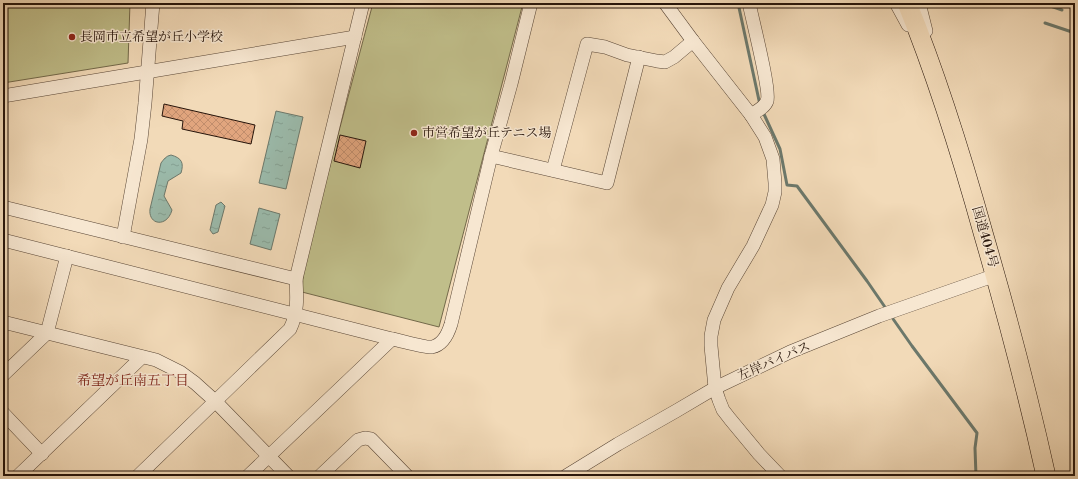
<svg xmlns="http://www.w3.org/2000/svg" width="1078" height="479" viewBox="0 0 1078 479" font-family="'Libre Bodoni','Noto Serif JP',serif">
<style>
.park{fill:#c0be8a;stroke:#73694a}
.water{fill:url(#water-ripples);stroke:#6c786b}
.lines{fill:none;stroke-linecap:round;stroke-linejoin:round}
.stream{stroke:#6c786b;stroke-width:3}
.building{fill:url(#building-cross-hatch);stroke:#26140a}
.minor-casing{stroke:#594636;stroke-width:14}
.highway-casing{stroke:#26140a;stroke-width:20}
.minor{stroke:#f7e7d1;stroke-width:13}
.highway{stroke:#f2dab8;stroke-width:19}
.poi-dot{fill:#8f2418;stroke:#f7e7d1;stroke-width:1.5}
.labels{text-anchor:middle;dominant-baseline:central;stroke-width:3;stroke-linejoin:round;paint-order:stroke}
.poi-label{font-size:13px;fill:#26140a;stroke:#f7e7d1;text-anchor:start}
.street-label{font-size:13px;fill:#26140a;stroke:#f7e7d1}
.neighbourhood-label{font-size:14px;fill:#7a1f14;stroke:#f7e7d1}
</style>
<defs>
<pattern id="water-ripples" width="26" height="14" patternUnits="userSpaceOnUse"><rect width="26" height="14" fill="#9bbbac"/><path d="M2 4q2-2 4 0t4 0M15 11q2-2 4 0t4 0" fill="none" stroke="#85a093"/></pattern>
<pattern id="building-cross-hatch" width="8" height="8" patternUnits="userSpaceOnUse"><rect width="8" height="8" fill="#e1a57e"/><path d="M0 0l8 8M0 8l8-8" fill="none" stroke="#c18d6c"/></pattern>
</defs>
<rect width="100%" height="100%" fill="#f2dab8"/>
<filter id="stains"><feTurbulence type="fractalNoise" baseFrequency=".005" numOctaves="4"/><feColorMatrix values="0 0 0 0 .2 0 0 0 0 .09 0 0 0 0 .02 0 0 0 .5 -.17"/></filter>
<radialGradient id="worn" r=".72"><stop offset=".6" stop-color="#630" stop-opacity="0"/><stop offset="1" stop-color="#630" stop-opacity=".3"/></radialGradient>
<g class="park">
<path d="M3 3H130L128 63 3 83Z"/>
<path d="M373 3H523L439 327 302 292 304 263Z"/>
</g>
<g class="water">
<path d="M276 111 303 117 286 189 259 183Z"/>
<path d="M171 155C182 158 184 163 181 173L168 181 164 196 172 210C167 228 148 225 150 209L161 163C164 159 166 156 171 155Z"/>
<path d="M221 202 225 206 218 232 213 234 210 230 216 205Z"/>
<path d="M259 208 280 214 271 250 250 244Z"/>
</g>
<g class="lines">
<g class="stream">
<path d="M738 3 760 105"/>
<path d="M1042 3 1062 10"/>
<path d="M1045 23 1075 33"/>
<path d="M763 112 780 149 787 185 797 186 867 281 887 310"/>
<path d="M891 316 912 346 977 433 975 448 976 476"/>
</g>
</g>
<g class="building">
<path d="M164 104 255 125 251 144 182 129 183 121 162 116Z"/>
<path d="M340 135 366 141 360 168 334 161Z"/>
</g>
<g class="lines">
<defs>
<g id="minor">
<path d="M665 3 693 41 751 115 765 137 773 159 775 183V192L772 205 753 246 728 288 714 320 711 336V346L715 388 719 400 723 410 730 419 759 454 780 476"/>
<path d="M749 3C752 18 771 92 767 101 765 107 757 111 751 115"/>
<path d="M896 3 908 25"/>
<path d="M919 3 926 31"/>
<path d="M3 96 355 37"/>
<path d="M491 156 607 183 639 57"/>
<path d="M553 170 587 44 605 47 627 55 657 61 665 62 674 57 693 41"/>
<path d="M3 207 296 279"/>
<path d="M123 237 141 139 145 103 153 3"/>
<path d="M3 240 392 339C399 340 426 348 432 347 442 345 448 334 451 324L491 156 511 84 531 3"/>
<path d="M3 322 156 360 180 372 195 383 215 401 288 476"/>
<path d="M3 375 47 333 67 256"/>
<path d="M3 413 42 454"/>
<path d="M18 476 142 357"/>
<path d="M138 476 290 329C298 313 297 297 296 279L363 3"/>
<path d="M248 476 392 339"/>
<path d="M320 476 358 440 365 438 371 439 407 476"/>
<path d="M566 476 618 444 676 411 715 388 790 352 879 316 996 275"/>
</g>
<path id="highway" d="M907 3C938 79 962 157 984 236 1007 315 1028 395 1046 476"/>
</defs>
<use href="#minor" class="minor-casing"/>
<use href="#highway" class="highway-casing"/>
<use href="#minor" class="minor"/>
<use href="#highway" class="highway"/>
</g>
<g class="poi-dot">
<circle cx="72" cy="37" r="4"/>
<circle cx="414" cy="133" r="4"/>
</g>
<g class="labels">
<g class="poi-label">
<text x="80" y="37">長岡市立希望が丘小学校</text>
<text x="422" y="133">市営希望が丘テニス場</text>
</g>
<g class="street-label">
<text transform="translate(985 237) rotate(74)">国道404号</text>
<text transform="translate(774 361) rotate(-24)">左岸バイパス</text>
</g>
<g class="neighbourhood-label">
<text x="133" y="381">希望が丘南五丁目</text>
</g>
</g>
<rect width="1078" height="479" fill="none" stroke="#f2dab8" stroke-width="16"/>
<rect x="4" y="4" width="1070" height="471" fill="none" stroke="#26140a" stroke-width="2"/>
<rect x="8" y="8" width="1062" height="463" fill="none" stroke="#26140a"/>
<rect width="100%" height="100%" filter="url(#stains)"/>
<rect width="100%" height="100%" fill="url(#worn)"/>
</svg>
